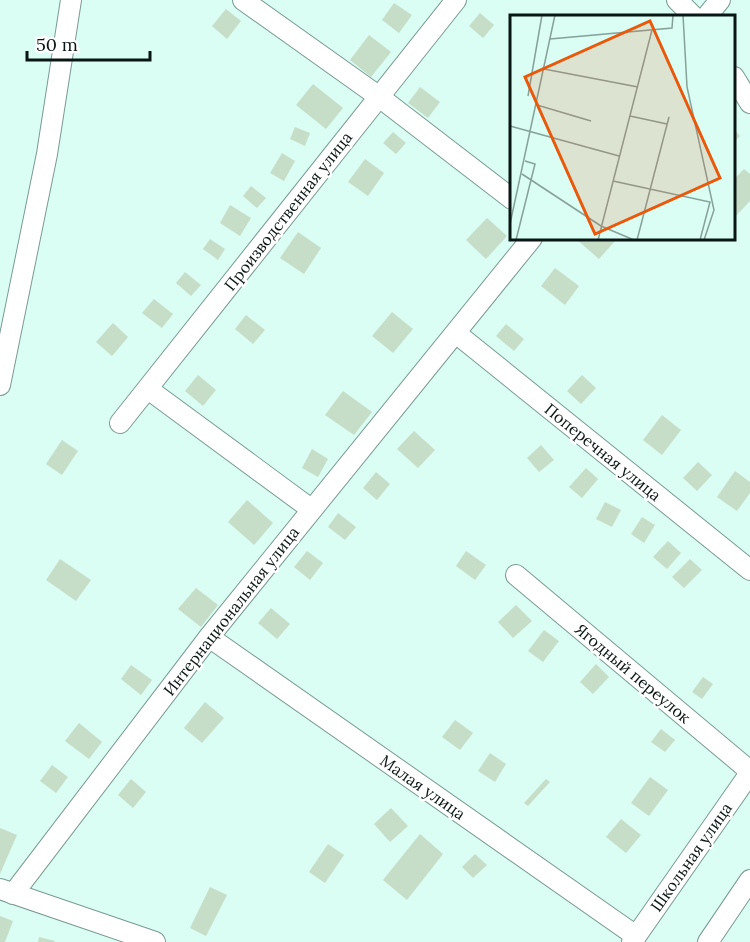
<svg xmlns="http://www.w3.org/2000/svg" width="750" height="942" viewBox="0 0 750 942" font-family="Lora,serif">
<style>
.building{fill:#c6dec8}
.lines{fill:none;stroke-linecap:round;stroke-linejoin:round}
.minor-casing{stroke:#7a9b93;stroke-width:22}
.minor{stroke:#fff;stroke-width:20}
.labels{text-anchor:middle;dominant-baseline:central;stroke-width:5;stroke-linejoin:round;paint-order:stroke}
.street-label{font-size:16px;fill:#091613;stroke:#fff}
.inset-road{fill:none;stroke:#86a19a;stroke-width:1.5}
.view{fill:#e8590c;fill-opacity:0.15;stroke:#e8590c;stroke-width:3}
.inset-edge{fill:none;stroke:#091613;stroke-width:3}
</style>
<rect width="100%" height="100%" fill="#dafdf4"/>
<g class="building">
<path d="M394 3 412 15 399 33 382 20Z"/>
<path d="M226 9 241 21 227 39 212 26Z"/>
<path d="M480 13 494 25 483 38 469 26Z"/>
<path d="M369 35 391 52 371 77 350 60Z"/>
<path d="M313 84 343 108 326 129 296 105Z"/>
<path d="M420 87 440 102 428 118 408 103Z"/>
<path d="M295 127 310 133 305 146 290 139Z"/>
<path d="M734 129 740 136 734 142Z"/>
<path d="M393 132 406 143 396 154 383 143Z"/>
<path d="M282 153 295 161 284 181 270 173Z"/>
<path d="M365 159 384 173 368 196 348 182Z"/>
<path d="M744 169 750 174V201L734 218V179Z"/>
<path d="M251 186 266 198 257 208 243 196Z"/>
<path d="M230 205 251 218 240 236 220 223Z"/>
<path d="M487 218 507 236 486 259 466 240Z"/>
<path d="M298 232 321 248 304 274 280 258Z"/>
<path d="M575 238H612L615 241 599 259Z"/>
<path d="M210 239 225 249 218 260 203 249Z"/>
<path d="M555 268 579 286 565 305 541 286Z"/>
<path d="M185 272 201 285 191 296 176 283Z"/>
<path d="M154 299 173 314 162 328 142 313Z"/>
<path d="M392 312 413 329 393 353 372 336Z"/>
<path d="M246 315 265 330 253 344 235 329Z"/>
<path d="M113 323 128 337 112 356 96 342Z"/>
<path d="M506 324 524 339 514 351 496 336Z"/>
<path d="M198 375 216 390 203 406 185 391Z"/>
<path d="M582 375 596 388 581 404 567 391Z"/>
<path d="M343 391 372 412 354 435 325 415Z"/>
<path d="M662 415 681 430 662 455 643 440Z"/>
<path d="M414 431 435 450 418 468 397 449Z"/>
<path d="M62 440 78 451 62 475 46 464Z"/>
<path d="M541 445 554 460 539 472 527 458Z"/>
<path d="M312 449 328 459 318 477 302 468Z"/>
<path d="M698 462 712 475 697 491 683 478Z"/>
<path d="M586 468 598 479 582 498 569 487Z"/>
<path d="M735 471 750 482V493L737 511 717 497Z"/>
<path d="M376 472 390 484 377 500 363 488Z"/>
<path d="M247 500 273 523 254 545 228 522Z"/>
<path d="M605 502 621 510 612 527 596 519Z"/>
<path d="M338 513 356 527 345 540 328 527Z"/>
<path d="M642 517 655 525 644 543 631 534Z"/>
<path d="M668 541 681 553 667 569 653 557Z"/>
<path d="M307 551 323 563 310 580 294 567Z"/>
<path d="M466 551 486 565 475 580 456 566Z"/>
<path d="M60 559 91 580 76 601 46 580Z"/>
<path d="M690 559 702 570 684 588 672 577Z"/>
<path d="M196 588 218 605 201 627 178 609Z"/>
<path d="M516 605 532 621 513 638 498 622Z"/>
<path d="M271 608 290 624 277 639 258 623Z"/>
<path d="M544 630 559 641 543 662 528 651Z"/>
<path d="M596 664 609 677 593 694 580 682Z"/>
<path d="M131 665 152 680 141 695 121 679Z"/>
<path d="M703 677 713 684 702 699 692 692Z"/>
<path d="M205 702 224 718 202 743 184 728Z"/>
<path d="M455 720 473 733 460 750 442 737Z"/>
<path d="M79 723 102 742 89 759 65 741Z"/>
<path d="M661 729 675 740 665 752 651 742Z"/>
<path d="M490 753 506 764 495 782 478 771Z"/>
<path d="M52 765 68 777 56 793 40 781Z"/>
<path d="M650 777 668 790 649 816 631 803Z"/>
<path d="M131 779 146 792 133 808 118 795Z"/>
<path d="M546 779 550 782 528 806 524 803Z"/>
<path d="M391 808 408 826 390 842 374 824Z"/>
<path d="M621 819 641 835 626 853 606 837Z"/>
<path d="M0 828 17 835 0 874Z"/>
<path d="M420 834 443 854 407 900 383 880Z"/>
<path d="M328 844 344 855 325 883 309 872Z"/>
<path d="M475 854 487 865 473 878 462 867Z"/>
<path d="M210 887 227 895 206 936 190 928Z"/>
<path d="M0 916 13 921 5 942H0Z"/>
<path d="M39 937 55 941V942H38Z"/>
</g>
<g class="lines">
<defs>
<g id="minor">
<path d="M243 0 378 96 512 199"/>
<path d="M677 0 693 16"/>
<path d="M707 16 720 0"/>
<path d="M734 77 750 103"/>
<path d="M457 334 750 570"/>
<path d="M0 385 47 154 71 0"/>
<path d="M148 389 311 509"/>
<path d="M120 423 456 0"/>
<path d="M516 575 750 771"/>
<path d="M209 637 636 936"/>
<path d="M0 889 155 942"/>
<path d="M13 894 209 637 532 238"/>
<path d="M632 942 750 773"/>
<path d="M708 942 750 880"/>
</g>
</defs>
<use href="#minor" class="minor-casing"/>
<use href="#minor" class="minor"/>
</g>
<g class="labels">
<g class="street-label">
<text transform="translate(288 211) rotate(-52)">Производственная улица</text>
<text transform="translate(603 452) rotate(39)">Поперечная улица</text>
<text transform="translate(231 611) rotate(-52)">Интернациональная улица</text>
<text transform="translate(633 673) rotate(40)">Ягодный переулок</text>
<text transform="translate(423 787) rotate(35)">Малая улица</text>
<text transform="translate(691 857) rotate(-55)">Школьная улица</text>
</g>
</g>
<g transform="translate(510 15)">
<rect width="225" height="225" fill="#dafdf4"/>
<path class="inset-road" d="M173 0 177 72 204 195 194 225M40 24 162 13 163 0M34 54 128 72M18 81 32 0M27 90 81 106M120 101 157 109M0 111 109 141M12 159 91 211 124 225M103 166 200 187 190 225M0 209 45 0M6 225 25 149 15 146M88 225 142 15M127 225 159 102"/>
<path class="view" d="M140 6 210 163 85 219 15 62Z"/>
<rect width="225" height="225" class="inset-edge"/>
</g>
<path d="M27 51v9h123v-9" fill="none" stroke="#091613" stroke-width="3"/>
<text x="36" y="51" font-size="18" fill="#091613" stroke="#ffffff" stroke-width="4.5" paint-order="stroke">50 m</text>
</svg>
